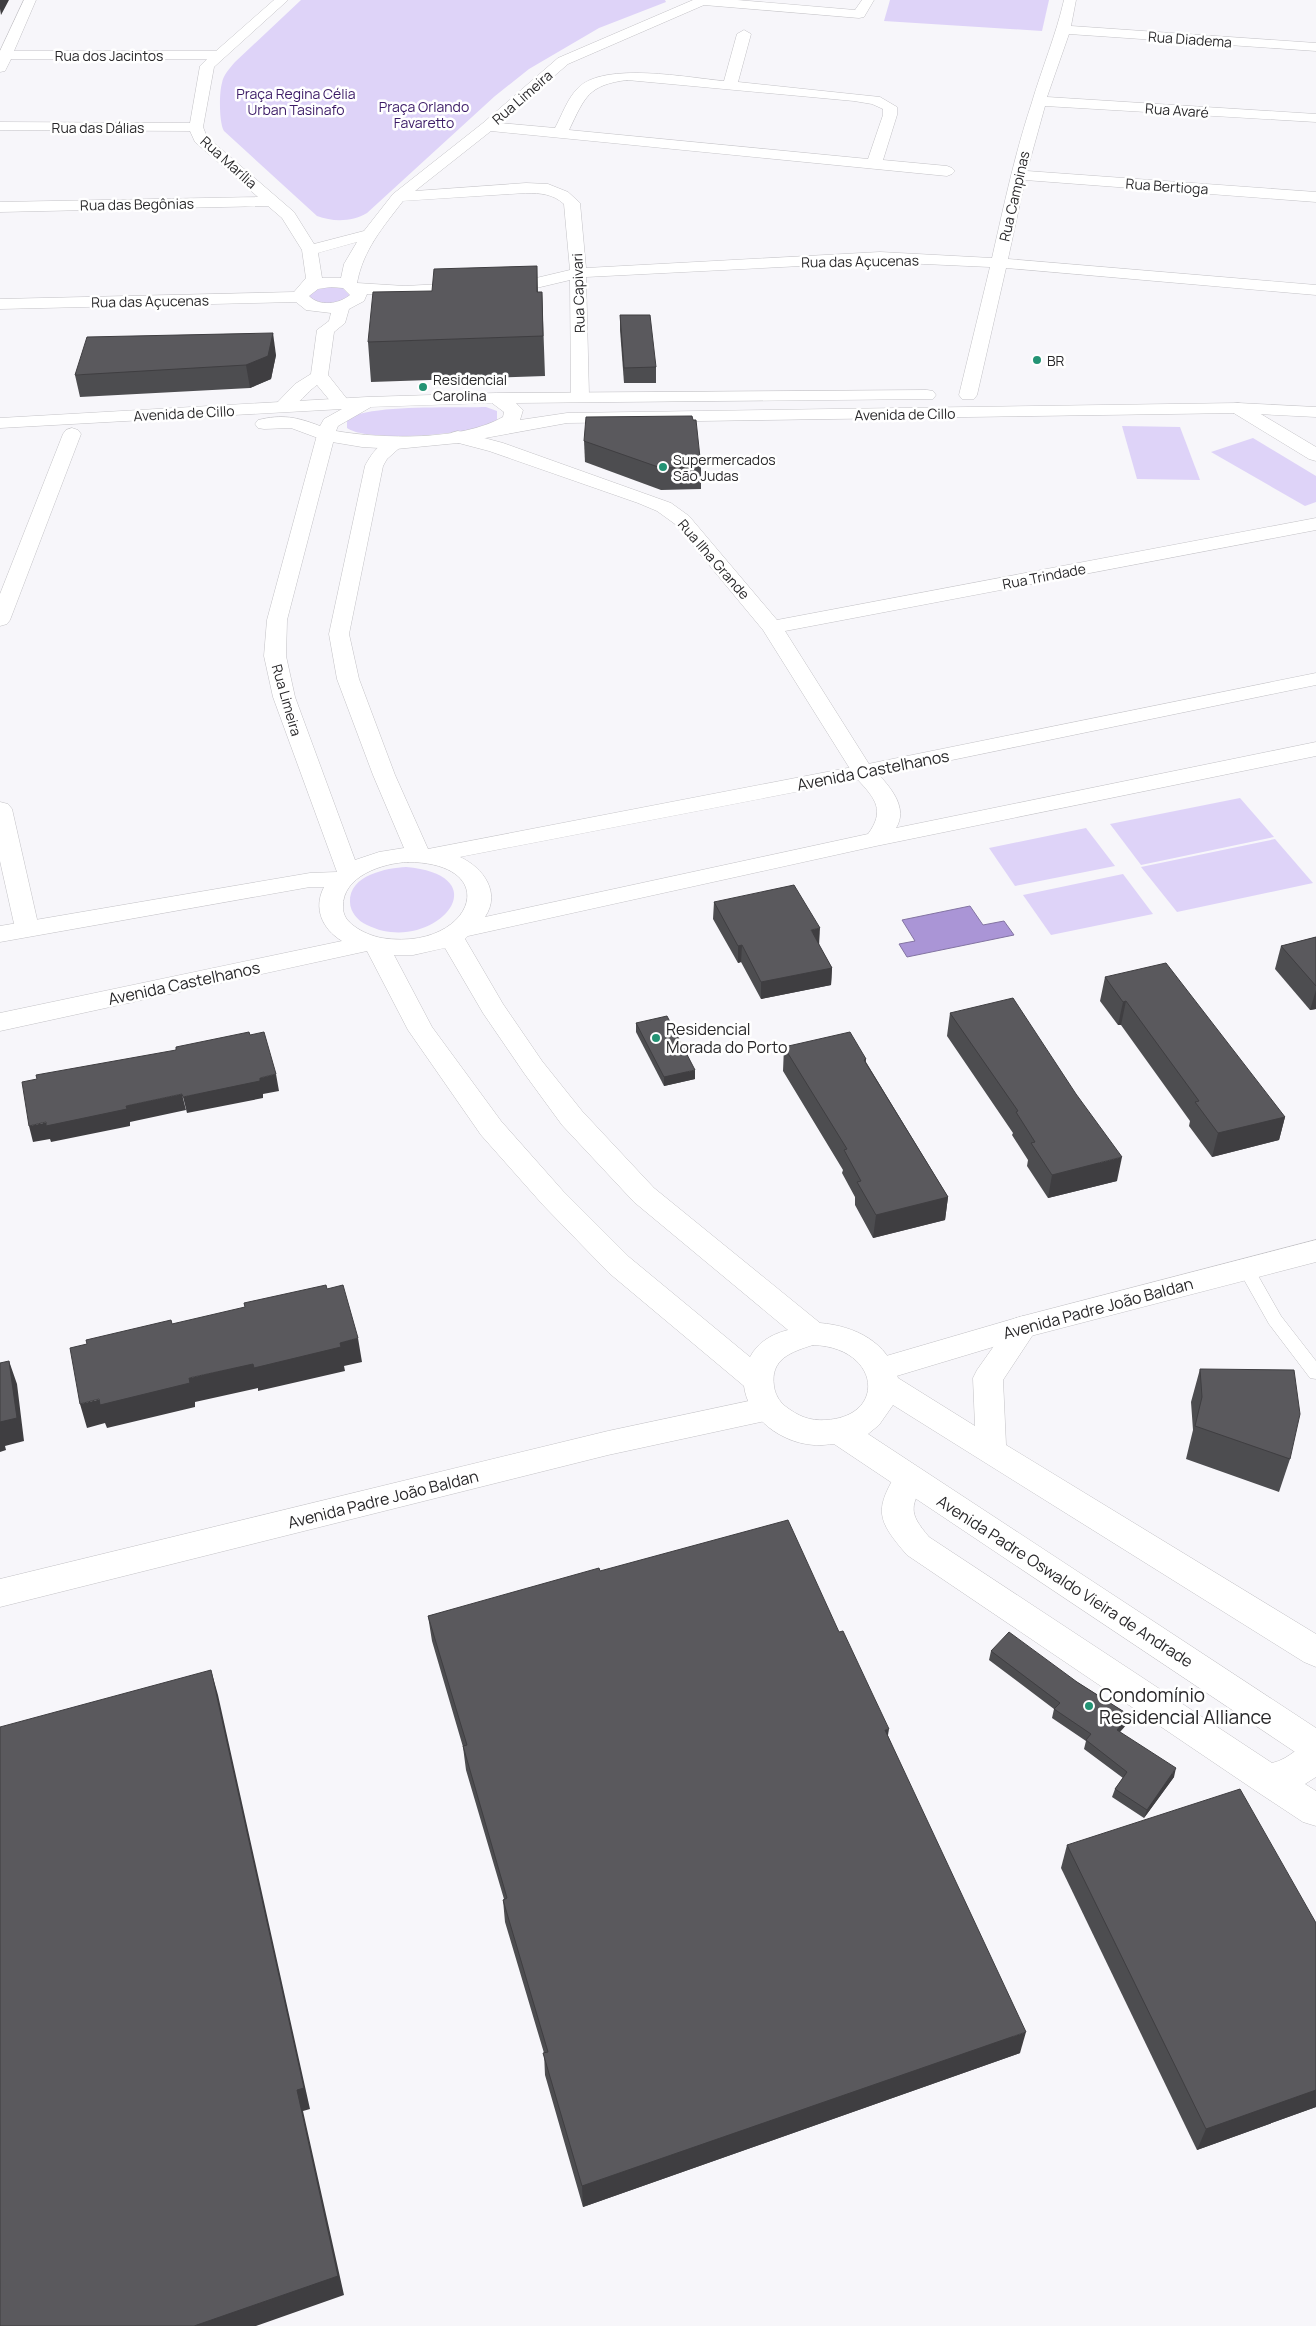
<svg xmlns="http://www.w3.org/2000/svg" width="1316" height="2326" viewBox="0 0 1316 2326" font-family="Manrope,sans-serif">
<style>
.green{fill:#ded3f8}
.water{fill:#aa95d6;stroke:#8374a2}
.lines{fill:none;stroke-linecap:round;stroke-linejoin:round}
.lane-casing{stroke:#c3c2c6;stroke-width:1}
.street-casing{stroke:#c3c2c6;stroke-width:1}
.secondary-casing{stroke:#c3c2c6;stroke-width:1}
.primary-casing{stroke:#c3c2c6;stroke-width:1}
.lane{fill:#fff;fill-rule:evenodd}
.street{fill:#fff;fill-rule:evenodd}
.secondary{fill:#fff;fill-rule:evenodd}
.primary{fill:#fff;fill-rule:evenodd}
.wall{fill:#4d4d50}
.shaded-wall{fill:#3f3e41}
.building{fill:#5a595d;stroke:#3f3e41}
.poi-dot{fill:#239374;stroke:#fff;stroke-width:2}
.labels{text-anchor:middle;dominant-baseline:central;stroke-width:5;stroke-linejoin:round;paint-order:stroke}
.far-street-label{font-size:14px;fill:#29282a;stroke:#fff}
.far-park-label{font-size:14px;fill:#3b1a66;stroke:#fff}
.far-poi-label{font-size:14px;fill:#29282a;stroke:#fff;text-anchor:start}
.street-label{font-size:16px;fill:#29282a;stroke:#fff}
.poi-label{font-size:16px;fill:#29282a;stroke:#fff;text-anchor:start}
.near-poi-label{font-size:19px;fill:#29282a;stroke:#fff;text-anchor:start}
</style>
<rect width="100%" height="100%" fill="#f7f6fa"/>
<g class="green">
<path d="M301 0H665L666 2 599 28 529 69 495 96 367 213C352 222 333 222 317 216L224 131C219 123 219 93 222 83 223 75 230 68 235 62Z"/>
<path d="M890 0H1049L1042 31 884 21Z"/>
<path d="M326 287 343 288 351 295 350 297 330 304 310 300 308 294 314 290Z"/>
<path d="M486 407 497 411V421C476 435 368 443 347 428V419C370 404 456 408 486 407Z"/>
<path d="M1122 426 1180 427 1200 480 1137 479Z"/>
<path d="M1253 438 1316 476V502L1305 506 1211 452Z"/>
<path d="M1240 798 1274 837 1141 865 1110 824Z"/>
<path d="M1086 828 1115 866 1015 886 989 848Z"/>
<path d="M1275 839 1313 883 1177 912 1141 867Z"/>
<path d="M406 867C505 876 431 957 367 925 358 921 350 912 350 902 349 875 387 868 406 867Z"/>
<path d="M1123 874 1153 914 1051 935 1023 895Z"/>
</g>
<path class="water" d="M970 906 983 925 1004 921 1014 935 907 957 899 944 915 941 902 920Z"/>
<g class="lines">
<defs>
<path id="lane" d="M1246 1263 1252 1265 1281 1316 1316 1361V1379L1310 1378 1269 1324 1238 1269 1240 1265Z"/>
<g id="street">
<path d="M24 0H36L14 51H216L274 0H288L214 67 203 127 207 137 294 212 314 244 364 231 393 194 483 123 558 58 693 0H737L855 10 862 0H874L864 17 859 18 704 5 568 64 500 123 555 128C562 115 567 99 578 88 604 61 689 78 724 81L737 34 744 30 751 34 738 82 880 97 897 107V115L883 160 947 166 952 168 955 171 952 174 947 176 491 131 415 191 526 183 548 184 568 192 580 203 586 268 880 252 992 258C1004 205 1015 153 1032 102 1042 68 1056 35 1064 0H1076L1071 26 1316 43V51L1069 34 1047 97 1316 114V122L1045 106 1027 171 1316 192V202L1025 180 1008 259 1316 285V295L1006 268 977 395 974 399H962L959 395 990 267 880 262 586 277 589 396 586 400H574L571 396 570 280 532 289 405 296 388 299 380 294H367L364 301 349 309 345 323 334 332 328 375 351 404 348 408H336L317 385C304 394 292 415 276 411L273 407 295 384 311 374 317 330 329 321 331 313 306 310 296 302 0 309V299L294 292 306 278 302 250 282 218 268 206 0 212V202L258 197 195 142 190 131 0 130V122L190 123 200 66 207 59H11L5 71 0 72V51ZM627 80 854 101 872 104 883 109V115L868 159 569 130C585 97 588 85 627 80ZM526 193C541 193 553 194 564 204L570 270 532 279 405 286 357 283C363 250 383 227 403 201ZM357 242 344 264 341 278H322L318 253ZM331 287 343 288 350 295C339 304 320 307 309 296L318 289Z"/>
<path d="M1238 403 1244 404 1316 447V461L1309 459 1232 412 1229 408 1232 404Z"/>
<path d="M72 428 78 430 81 434 10 620 7 624 0 626V594L63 434 66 430Z"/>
<path d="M458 431 503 443 671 503 689 516 777 620 1316 518V530L785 631 874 772 871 777 863 779 855 777 852 772 763 630 675 524 657 511 638 503 489 451 451 441 449 437 451 433Z"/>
<path d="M0 802 8 804 12 809 39 928 36 933 27 936 18 933 15 928 0 861Z"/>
<path d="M1316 1240V1262L1023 1338 880 1381 869 1377 865 1369 869 1361 1023 1316Z"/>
<path d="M768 1397 779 1400 783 1409 779 1418 608 1455 0 1607V1579L608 1431Z"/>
<path d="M910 1465 921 1469 926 1478C911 1507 907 1511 929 1537L1272 1763C1290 1759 1299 1745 1316 1738V1777L1305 1784 1316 1791V1826L1303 1822 1256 1791 907 1555C876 1519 874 1510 899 1469Z"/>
</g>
<path id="secondary" d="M326 429 332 431 335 435 287 620 286 656 295 697 355 860 379 852 404 848 373 775 337 679 329 634 365 466C372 452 385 435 403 439L405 443 387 459 383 466 349 634 359 679 395 775 428 849 863 765 1316 673V685L879 775C892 789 908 809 896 828L1316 742V756L876 846 468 936 465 939 503 1004 542 1061 582 1111 654 1188 820 1323C855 1326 888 1342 898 1378L975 1426 973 1378 977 1370 1013 1319 1023 1316 1033 1319 1038 1327 1003 1380 1006 1445 1316 1634V1667L1304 1662 893 1405 879 1425 868 1434 1316 1728V1763L1304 1758 834 1444C828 1444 821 1446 814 1445 782 1443 748 1419 744 1386L609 1273 543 1205 481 1135 408 1030 367 951 0 1031V1013L342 941C322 929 313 908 324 887H310L0 942V926L310 873 337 872 273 697 264 656 267 620 317 435 320 431ZM858 780C876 799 885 811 868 834L485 917C501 893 484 868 460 857ZM408 862C507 863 471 952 382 938 372 936 362 932 354 926 347 921 343 915 343 907 342 876 383 863 408 862ZM445 948 483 1013 524 1073 562 1125 634 1202 788 1330C772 1334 758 1342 750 1357L629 1257 563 1191 501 1121 432 1027 394 955H413ZM813 1345C880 1347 888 1416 826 1420 809 1421 798 1416 785 1406 779 1401 775 1394 774 1386 770 1359 791 1352 813 1345Z"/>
<path id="primary" d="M927 390 933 391 936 395 933 399 516 403 523 410 520 420 567 413 1238 403 1316 407V417L1238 413 567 423 458 443 396 449 362 447 326 441 291 428 264 429 258 428 255 424 258 420C282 414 297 417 320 426L324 419 342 409 0 428V418L367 397 496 393ZM492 403 504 412 503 417C461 441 383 439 336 431L338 426 371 407Z"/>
</defs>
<use href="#lane" class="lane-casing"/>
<use href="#street" class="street-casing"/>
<use href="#secondary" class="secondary-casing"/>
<use href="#primary" class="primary-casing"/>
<use href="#lane" class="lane"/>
<use href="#street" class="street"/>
<use href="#secondary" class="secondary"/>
<use href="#primary" class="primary"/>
</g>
<g class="wall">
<path d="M537 266 538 292H542L545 376 371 382 368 342 432 291Z"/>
<path d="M620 315 656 367V383H624L620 330Z"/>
<path d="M276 355 271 379 250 388 80 397 75 375Z"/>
<path d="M584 441 701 467V489L661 490 585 462Z"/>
<path d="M714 902 819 945 832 968 831 985 761 999 741 962 738 963 713 919Z"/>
<path d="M1316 937V1009L1310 1010 1275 969 1281 946Z"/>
<path d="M1105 977 1285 1117 1279 1140 1212 1157 1189 1126 1190 1121 1121 1025H1118L1100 1001Z"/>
<path d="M950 1013 1117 1181 1048 1198 1027 1166 1028 1160 1012 1135 1013 1133 947 1036Z"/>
<path d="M636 1023 695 1079 664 1086 636 1032Z"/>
<path d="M784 1047 866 1059V1062L948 1197 945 1220 873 1238 855 1205V1197L842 1173 843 1170 783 1071Z"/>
<path d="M1200 1369 1290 1459 1279 1492 1186 1459 1193 1430 1191 1402Z"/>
<path d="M600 1571 888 1736 1020 2053 583 2207 545 2075 544 2053 505 1922 503 1900 504 1899 466 1770 463 1747 432 1641 428 1616Z"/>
<path d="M991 1651 1077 1682 1129 1715 1127 1724 1120 1732 1174 1777 1144 1818 1112 1797 1115 1789 1123 1778 1084 1749 1086 1741 1052 1718 1054 1709 989 1660Z"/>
<path d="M1067 1845 1316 1923V2107L1197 2150 1061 1868Z"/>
</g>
<g class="shaded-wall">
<path d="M0 0H9L1 15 0 9Z"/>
<path d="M273 333 276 355 271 379 250 388 246 365Z"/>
<path d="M820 928 819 946 811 930Z"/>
<path d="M742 945 741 962 738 963V946Z"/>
<path d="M832 968 831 985 761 999V982Z"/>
<path d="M1316 990V1009L1310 1010Z"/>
<path d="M1126 1001 1121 1025H1118L1123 1002Z"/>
<path d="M695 1070V1079L664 1086V1077Z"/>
<path d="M276 1074 279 1091 263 1094V1098L187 1113 183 1097Z"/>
<path d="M182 1094 186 1110 130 1122V1126L51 1142 50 1139 33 1142 29 1126Z"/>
<path d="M1285 1117 1279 1140 1212 1157 1218 1133Z"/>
<path d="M1122 1157 1117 1181 1048 1198 1052 1175Z"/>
<path d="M948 1197 945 1220 873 1238 876 1215Z"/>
<path d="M358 1338 362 1362 344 1366 345 1371 258 1391V1388L195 1402V1407L107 1428 105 1423 87 1428 80 1404Z"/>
<path d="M9 1361 17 1384 24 1441 5 1446 6 1450 0 1452V1422Z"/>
<path d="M211 1670 218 1695 310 2109 303 2111 344 2295 256 2326H194L297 2090Z"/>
<path d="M1129 1715 1127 1724 1114 1738 1117 1730Z"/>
<path d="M889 1729 885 1753V1730Z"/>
<path d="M1176 1768 1174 1777 1144 1818 1147 1810Z"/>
<path d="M1026 2032 1020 2053 583 2207 582 2186Z"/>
<path d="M1316 2090V2107L1197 2150 1206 2129Z"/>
</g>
<g class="building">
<path d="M537 266V292H542L543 336 368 342 373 292 432 291 434 269Z"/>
<path d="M620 315H650L656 367 624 368Z"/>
<path d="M273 333 268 356 246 365 75 375 87 337Z"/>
<path d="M692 416 693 420H696L701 467 661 468 584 441 586 417Z"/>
<path d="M794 885 820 928 811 930 832 968 761 982 742 945 738 946 714 902Z"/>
<path d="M1316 937V986L1281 946Z"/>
<path d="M1166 963 1285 1117 1218 1133 1195 1102 1199 1101 1126 1001 1123 1002 1105 977Z"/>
<path d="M1013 998 1076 1094 1122 1157 1052 1175 1031 1143 1035 1142 1016 1112 1018 1111 950 1013Z"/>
<path d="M667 1016 695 1070 664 1077 636 1023Z"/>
<path d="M249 1032 250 1035 264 1032 276 1074 260 1078V1081L183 1097 182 1094 126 1106 127 1109 46 1126V1122L29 1126 22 1082 37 1079 36 1075 176 1050V1047Z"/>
<path d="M850 1032 866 1059 864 1060 948 1197 876 1215 857 1182 861 1181 844 1150 847 1149 784 1047Z"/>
<path d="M326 1285 327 1289 343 1285 358 1338 340 1343 341 1347 254 1368 253 1364 189 1378 190 1383 100 1405 99 1399 80 1404 70 1348 87 1344 86 1340 171 1320 172 1324 245 1307 244 1303Z"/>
<path d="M9 1361 17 1418 0 1422V1363Z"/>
<path d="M1200 1369 1294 1370 1300 1414 1290 1459 1195 1426 1202 1397Z"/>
<path d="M788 1520 839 1632 843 1631 872 1693 889 1729 885 1730 1026 2032 582 2186 543 2053 548 2052 503 1900 507 1898 463 1746 467 1745 428 1616 599 1568 600 1571Z"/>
<path d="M1009 1632 1077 1682 1129 1715 1117 1730 1176 1768 1147 1810 1115 1789 1127 1772 1086 1740 1091 1734 1054 1709 1060 1703 991 1651Z"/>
<path d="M211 1670 304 2088 297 2090 338 2276 194 2326H0V1727Z"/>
<path d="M1240 1789 1316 1923V2090L1206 2129 1067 1845Z"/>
</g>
<g class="poi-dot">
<circle cx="1037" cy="360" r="5"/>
<circle cx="423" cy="387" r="5"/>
<circle cx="663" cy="467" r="5"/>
<circle cx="656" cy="1038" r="5"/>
<circle cx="1089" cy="1706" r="5"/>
</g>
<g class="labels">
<g class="far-street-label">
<text transform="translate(1190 39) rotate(4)">Rua Diadema</text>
<text x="109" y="55">Rua dos Jacintos</text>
<text transform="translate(522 97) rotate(-41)">Rua Limeira</text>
<text transform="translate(1177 110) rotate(4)">Rua Avaré</text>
<text x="98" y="127">Rua das Dálias</text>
<text transform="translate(229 162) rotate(42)">Rua Marília</text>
<text transform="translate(1167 186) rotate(4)">Rua Bertioga</text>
<text transform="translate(1014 196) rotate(-77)">Rua Campinas</text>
<text transform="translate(137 204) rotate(-1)">Rua das Begônias</text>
<text transform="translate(860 261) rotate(-1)">Rua das Açucenas</text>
<text transform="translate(578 293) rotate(-92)">Rua Capivari</text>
<text transform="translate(150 301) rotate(-1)">Rua das Açucenas</text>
<text transform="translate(184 413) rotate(-3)">Avenida de Cillo</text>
<text transform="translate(905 414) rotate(-1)">Avenida de Cillo</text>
<text transform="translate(714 559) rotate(49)">Rua Ilha Grande</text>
<text transform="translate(1044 576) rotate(-11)">Rua Trindade</text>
<text transform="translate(287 700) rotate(74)">Rua Limeira</text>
</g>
<g class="far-park-label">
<text x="296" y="93">Praça Regina Célia<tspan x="296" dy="16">Urban Tasinafo</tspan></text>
<text x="424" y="106">Praça Orlando<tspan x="424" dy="16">Favaretto</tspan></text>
</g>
<g class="far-poi-label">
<text x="1047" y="360">BR</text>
<text x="433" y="379">Residencial<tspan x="433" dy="16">Carolina</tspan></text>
<text x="673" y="459">Supermercados<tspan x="673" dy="16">São Judas</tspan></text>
</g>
<g class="street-label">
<text transform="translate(873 770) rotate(-11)">Avenida Castelhanos</text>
<text transform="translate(184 983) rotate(-12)">Avenida Castelhanos</text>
<text transform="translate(1098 1308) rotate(-15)">Avenida Padre João Baldan</text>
<text transform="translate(383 1499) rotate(-14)">Avenida Padre João Baldan</text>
<text transform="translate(1065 1581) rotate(33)">Avenida Padre Oswaldo Vieira de Andrade</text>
</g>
<g class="poi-label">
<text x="666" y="1029">Residencial<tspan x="666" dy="18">Morada do Porto</tspan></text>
</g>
<g class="near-poi-label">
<text x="1099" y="1695">Condomínio<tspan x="1099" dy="22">Residencial Alliance</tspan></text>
</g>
</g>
</svg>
